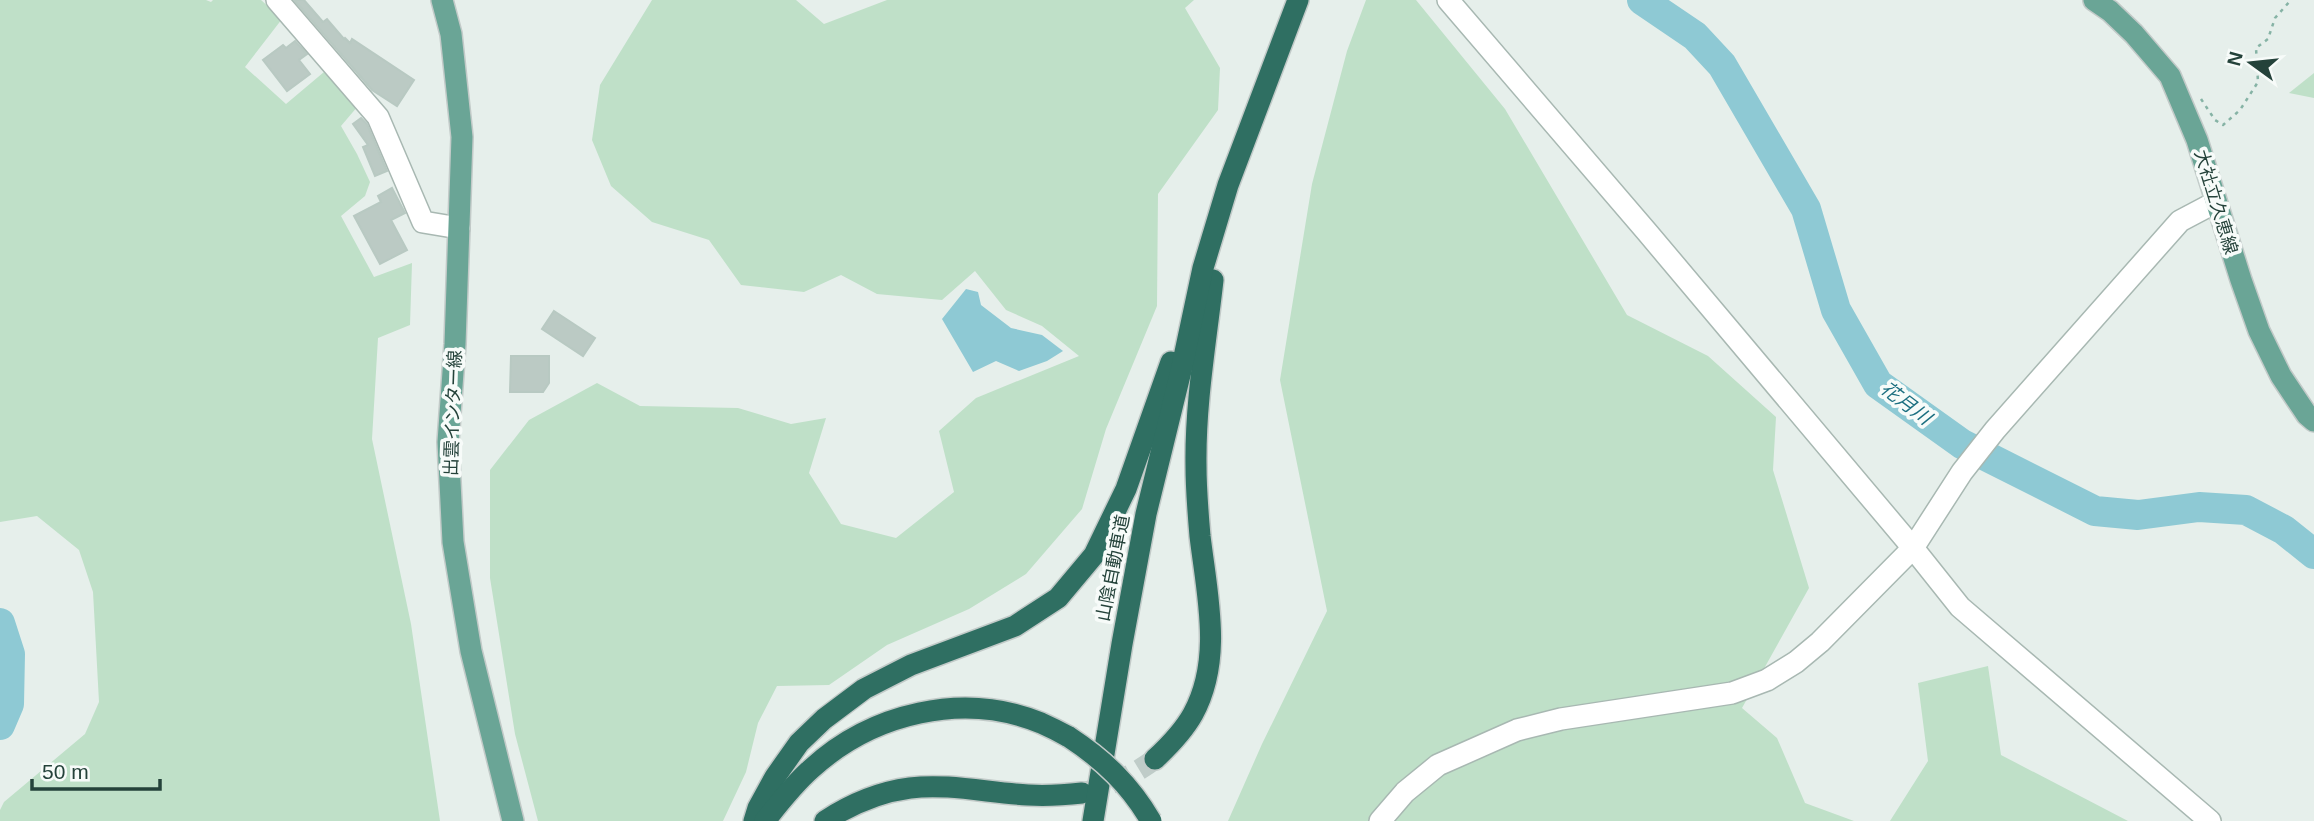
<svg xmlns="http://www.w3.org/2000/svg" width="2314" height="821" viewBox="0 0 2314 821" font-family="Helvetica,'Noto Sans JP',sans-serif">
<style>
.green{fill:#bfe0c8}
.water{fill:#8ec9d4}
.lines{fill:none;stroke-linecap:round;stroke-linejoin:round}
.river{stroke:#8ec9d4;stroke-width:30}
.building{fill:#bbcac4;stroke:#b8c9c2;stroke-width:2}
.highway-tunnel{stroke:#bfccc8;stroke-width:21;stroke-dasharray:21 10;stroke-linecap:butt}
.minor-casing{stroke:#a8b8b2;stroke-width:24}
.major-casing{stroke:#c2cac8;stroke-width:24}
.highway-casing{stroke:#c2cac8;stroke-width:24}
.path{stroke:#86b3a5;stroke-width:2.5;stroke-dasharray:3.5 5;stroke-linecap:butt}
.minor{stroke:#fff;stroke-width:21}
.major{stroke:#6aa596;stroke-width:21}
.highway{stroke:#2f6f62;stroke-width:21}
.highway-bridge-casing{stroke:#c2cac8;stroke-width:24;stroke-linecap:butt}
.highway-bridge{stroke:#2f6f62;stroke-width:21}
.labels{text-anchor:middle;dominant-baseline:central;stroke-width:7;stroke-linejoin:round;paint-order:stroke}
.street-label{font-size:18px;fill:#24423a;stroke:#f7fbf9}
.water-label{font-size:19px;font-style:italic;fill:#1c6f80;stroke:#f7fbf9}
</style>
<rect width="100%" height="100%" fill="#e6efeb"/>
<g class="green">
<path d="M0 0H206L211 2 213 0H261L282 19 245 67 286 104 324 72 358 106 341 126 357 154 370 182 365 196 341 216 374 277 412 263 410 325 378 338 372 439 411 624 440 821H0V810L4 802 85 734 99 702 93 592 79 550 37 516 0 522Z"/>
<path d="M652 0H796L824 24 887 0H1194L1185 8 1220 68 1218 110 1158 194 1157 306 1106 429 1082 509 1026 574 969 609 887 645 829 685 777 686 758 723 746 772 723 821H538L515 734 490 578V470L529 420 597 383 640 406 738 408 791 424 826 418 809 473 841 524 896 538 954 492 939 431 976 398 1079 356 1042 326 1006 310 975 271 942 300 877 294 841 275 804 292 741 285 709 240 652 222 611 186 592 140 600 85Z"/>
<path d="M1366 0H1416L1505 109 1627 315 1708 356 1776 417 1773 470 1809 588 1742 708 1777 738 1805 803 1854 821H1228L1262 744 1327 611 1280 380 1312 184 1347 51Z"/>
<path d="M2314 73V98L2289 93Z"/>
<path d="M1988 666 2001 755 2128 821H1890L1928 761 1918 683Z"/>
</g>
<path class="water" d="M966 289 978 292 981 305 1011 328 1042 335 1063 351 1047 361 1019 371 996 361 973 372 942 319Z"/>
<g class="lines">
<g class="river">
<path d="M1642 0 1695 36 1722 65 1806 209 1836 310 1878 384 1962 444 2095 511 2138 515 2199 507 2246 510 2284 530 2314 554"/>
<path d="M0 623 10 654 9 704 0 725"/>
</g>
</g>
<g class="building">
<path d="M294 0H304L323 22 327 19 344 39 345 38 350 43 352 39 414 80 397 106 372 90Z"/>
<path d="M295 41 307 54 299 60 310 74 287 91 263 60 283 45 286 48Z"/>
<path d="M361 118 367 124 387 171 375 176 363 147 368 145 353 124Z"/>
<path d="M392 188 405 213 391 220 407 250 380 264 354 216 381 202 378 196Z"/>
<path d="M554 311 595 338 583 356 542 329Z"/>
<path d="M511 356H549V383L543 392H510Z"/>
</g>
<g class="lines">
<path class="highway-tunnel" d="M1082 793C1110 786 1132 776 1155 759"/>
<defs>
<g id="minor">
<path d="M277 0 378 117 423 222 459 228"/>
<path d="M1448 0 1647 232 1913 548 1960 607 2210 821"/>
<path d="M1380 821 1405 792 1438 765 1517 730 1561 719 1732 693 1767 680 1796 662 1820 642 1913 548 1962 472 1995 430 2180 221 2216 202"/>
</g>
<g id="major">
<path d="M442 0 451 34 462 137 455 344 448 442 453 542 471 651 513 821"/>
<path d="M2094 0 2110 11 2134 34 2170 76 2197 140 2241 280 2259 331 2281 376 2307 415 2314 421"/>
</g>
<g id="highway">
<path d="M1155 759C1169 746 1183 732 1193 714 1223 659 1207 595 1200 536 1198 513 1196 489 1196 466 1195 404 1206 342 1213 280"/>
<path d="M754 821 758 808 775 777 799 743 824 719 864 689 911 665 1015 626 1058 598 1094 555 1126 489 1171 362"/>
<path d="M765 821C779 803 794 784 811 769 872 713 963 691 1041 723 1050 727 1060 732 1069 737"/>
<path d="M825 821C851 804 879 792 910 788 948 783 989 793 1028 795 1046 796 1064 795 1082 793"/>
<path d="M1093 821 1122 644 1146 514 1181 371 1203 268 1228 185 1298 0"/>
</g>
</defs>
<use href="#minor" class="minor-casing"/>
<use href="#major" class="major-casing"/>
<use href="#highway" class="highway-casing"/>
<path class="path" d="M2201 99 2215 120 2223 125 2240 110 2258 82 2256 48 2268 39 2275 18 2291 0"/>
<use href="#minor" class="minor"/>
<use href="#major" class="major"/>
<use href="#highway" class="highway"/>
<defs>
<path id="highway-bridge" d="M1069 737C1104 760 1130 785 1151 821"/>
</defs>
<use href="#highway-bridge" class="highway-bridge-casing"/>
<use href="#highway-bridge" class="highway-bridge"/>
</g>
<g class="labels">
<g class="street-label">
<text transform="translate(2216 202) rotate(73)">大社立久恵線</text>
<text transform="translate(453 413) rotate(-88)">出雲インター線</text>
<text transform="translate(1113 568) rotate(-79)">山陰自動車道</text>
</g>
<g class="water-label">
<text transform="translate(1906 403) rotate(37)">花月川</text>
</g>
</g>
<g transform="translate(2251 63) rotate(285)" stroke="#f7fbf9" stroke-width="5" paint-order="stroke">
<path d="M0-5L12 26L0 18L-12 26Z" fill="#24423a"/>
<text y="-10" font-size="19" font-weight="bold" text-anchor="middle" fill="#24423a">N</text>
</g>
<path d="M32 779v10h128v-10" fill="none" stroke="#24423a" stroke-width="3.5"/>
<text x="42" y="779" font-size="21" fill="#24423a" stroke="#f7fbf9" stroke-width="5" paint-order="stroke">50 m</text>
</svg>
